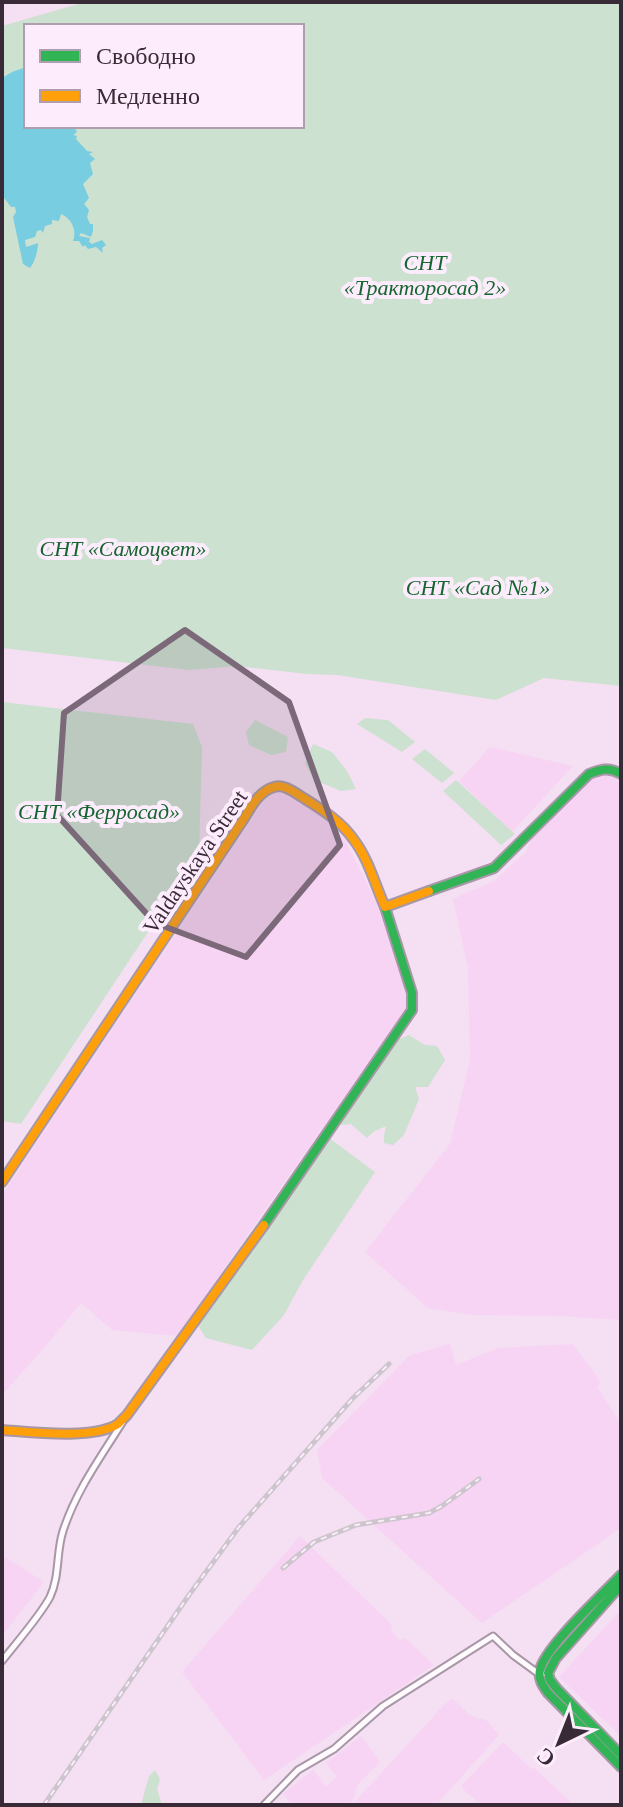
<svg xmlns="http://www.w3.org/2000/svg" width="623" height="1807" viewBox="0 0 623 1807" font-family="'Times New Roman',serif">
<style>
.built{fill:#f7d4f4}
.green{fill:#cce1d0;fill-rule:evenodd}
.water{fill:#79cde0}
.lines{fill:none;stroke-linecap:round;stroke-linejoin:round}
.street-casing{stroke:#a898a7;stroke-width:9}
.fast-casing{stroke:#a898a7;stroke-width:12}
.slow-casing{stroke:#a898a7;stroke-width:12}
.street{stroke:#fefafd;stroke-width:5}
.fast{stroke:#30b455;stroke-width:8}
.slow{stroke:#ff9f0a;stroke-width:8}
.rail-casing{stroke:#ccc6cc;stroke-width:5}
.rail{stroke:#fdecfb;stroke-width:2;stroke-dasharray:6;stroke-linecap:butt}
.marked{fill:#7b6979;fill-opacity:0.2;stroke:#7b6979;stroke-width:6;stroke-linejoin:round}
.labels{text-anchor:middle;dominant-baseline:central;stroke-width:8;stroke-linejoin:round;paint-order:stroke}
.park-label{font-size:22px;font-style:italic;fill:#14652e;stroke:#fdecfb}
.street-label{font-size:22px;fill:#392a37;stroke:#fdecfb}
</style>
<rect width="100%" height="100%" fill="#f5dff3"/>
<g class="built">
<path d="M490 747 573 766 512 832 459 781Z"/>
<path d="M601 762 615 764 621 769V1320L560 1316 471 1315 428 1308 365 1252 450 1144 470 1060 468 968 453 899 494 881 526 852 532 838Z"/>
<path d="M269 793H289L341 832 377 904 409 992 407 1007 177 1336 112 1330 81 1303 43 1349 2 1395V1195Z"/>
<path d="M450 1344 456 1365 498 1348 573 1344 600 1381 598 1388 621 1424V1528L482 1623 322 1478 317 1450 410 1355Z"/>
<path d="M300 1536 392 1625 391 1628 396 1637 399 1640 405 1638 434 1665 264 1780 182 1672Z"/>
<path d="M2 1555 44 1582 2 1636Z"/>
<path d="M621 1610V1736L559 1677Z"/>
<path d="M453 1699 471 1716 479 1719 481 1718 484 1720 485 1719 499 1735 436 1805H352L445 1704Z"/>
<path d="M361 1736 380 1762 358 1784 354 1799 348 1805H292L283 1794 313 1770 326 1786 337 1777 326 1763Z"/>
<path d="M503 1742 532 1769 534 1768 574 1805H481L462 1788V1785Z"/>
</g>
<g class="green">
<path d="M85 2H621V686L544 678 496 700 337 675 307 674 237 666 189 670 2 648V26ZM26 26H302V126H26Z"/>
<path d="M2 702 193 724 202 747 199 855 21 1124 2 1121Z"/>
<path d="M365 718 388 720 415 742 402 752 357 724Z"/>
<path d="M255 720 288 737 286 752 271 755 249 745 246 732Z"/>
<path d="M313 744 332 752 347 771 356 789 341 791 314 780 305 763Z"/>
<path d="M425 749 454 773 442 783 412 759Z"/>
<path d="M456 780 515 834 501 845 443 791Z"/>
<path d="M409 1035 425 1045 437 1046 445 1060 428 1087H415L419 1099 404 1135 393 1145 384 1143V1136L386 1126 373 1132 367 1138 351 1124 342 1125 337 1122 399 1039Z"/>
<path d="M329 1138 375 1172 303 1280 284 1315 252 1350 206 1338 197 1324 265 1233Z"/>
<path d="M155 1770 160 1779 157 1789 162 1805H141L149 1776Z"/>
</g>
<path class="water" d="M26 67V126H74L77 132 73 135 77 136 76 139 87 151 93 152 89 154 95 159 90 163 93 174 83 184 89 198 84 204 89 210 87 217 90 224H93V231L91 237 81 233 79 236 90 238 89 242 92 244 102 240 106 245 102 248 103 253 96 247 88 249 85 245 83 247 79 241H73C77 230 72 219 61 214L59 221 52 220V224L45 226 43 233 41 230 37 231 35 237 25 240 26 247 38 243C38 250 35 262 30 268L23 264 13 217 16 212 15 207H11L2 195V78L12 72Z"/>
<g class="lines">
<defs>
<g id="street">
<path d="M2 1661C16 1643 40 1616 50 1597 60 1576 56 1552 63 1531 76 1491 100 1458 122 1423"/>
<path d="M264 1805 298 1770 334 1749 383 1706 493 1636 513 1655 539 1674 548 1673"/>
</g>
<g id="fast">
<path d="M429 891 494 868 589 774C601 769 610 767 621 774"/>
<path d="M264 1225 412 1010V993L385 907"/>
<path d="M621 1575C603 1594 545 1647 540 1670 538 1679 543 1686 548 1693L621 1767"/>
<path d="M621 1585 556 1658 548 1673 550 1680 557 1689 621 1755"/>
</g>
<g id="slow">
<path d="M2 1182 241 823C249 811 258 791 274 787 284 784 294 792 302 797 321 809 341 821 354 840 369 860 375 885 385 907L429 891"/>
<path d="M2 1430C31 1432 93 1440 118 1424 118 1424 126 1416 127 1415L264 1225"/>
</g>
</defs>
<use href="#street" class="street-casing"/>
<use href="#fast" class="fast-casing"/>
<use href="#slow" class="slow-casing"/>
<use href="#street" class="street"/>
<use href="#fast" class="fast"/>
<use href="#slow" class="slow"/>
<defs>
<g id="rail">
<path d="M283 1568 314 1542 356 1525 429 1513 442 1506 479 1479"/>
<path d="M44 1805 189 1595 239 1527 353 1398 389 1364"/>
</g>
</defs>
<use href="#rail" class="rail-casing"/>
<use href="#rail" class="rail"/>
</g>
<path class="marked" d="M185 630 289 702 340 845 246 957 155 923 57 815 64 713Z"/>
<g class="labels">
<g class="park-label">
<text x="425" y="262">СНТ<tspan x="425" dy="25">«Тракторосад 2»</tspan></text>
<text x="123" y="548">СНТ «Самоцвет»</text>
<text x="478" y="587">СНТ «Сад №1»</text>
<text x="99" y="811">СНТ «Ферросад»</text>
</g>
<g class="street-label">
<text transform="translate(195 862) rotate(-56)">Valdayskaya Street</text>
</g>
</g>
<rect width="623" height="1807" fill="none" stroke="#392a37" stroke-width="8"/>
<rect x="24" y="24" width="280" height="104" fill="#fdecfb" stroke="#af9ead" stroke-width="2"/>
<rect x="40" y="50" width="40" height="12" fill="#30b455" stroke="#af9ead" stroke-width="2"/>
<text x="96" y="64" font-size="24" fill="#392a37">Свободно</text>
<rect x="40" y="90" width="40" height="12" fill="#ff9f0a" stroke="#af9ead" stroke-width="2"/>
<text x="96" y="104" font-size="24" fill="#392a37">Медленно</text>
<g transform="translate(559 1743) rotate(223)" stroke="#fdecfb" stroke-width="6" paint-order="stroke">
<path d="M0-6L14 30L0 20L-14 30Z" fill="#392a37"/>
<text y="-12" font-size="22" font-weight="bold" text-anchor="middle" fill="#392a37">С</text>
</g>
</svg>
